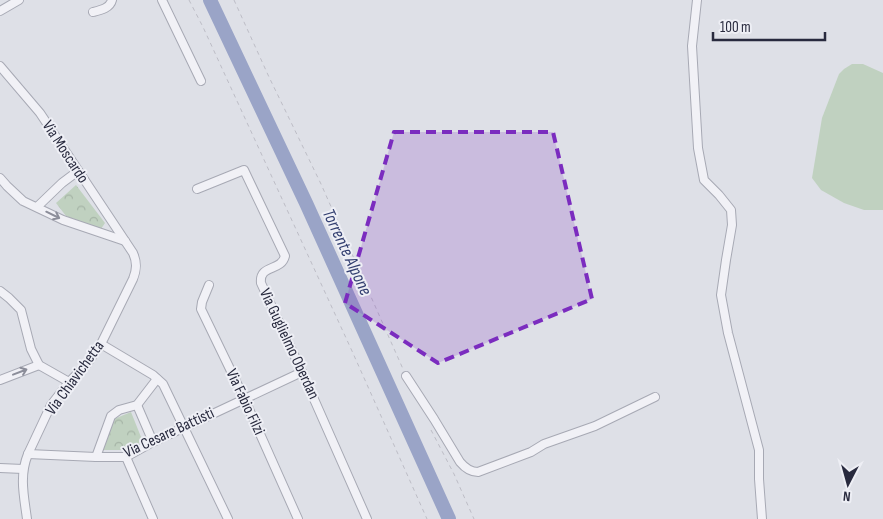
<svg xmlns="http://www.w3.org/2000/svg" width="883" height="519" viewBox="0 0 883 519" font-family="'Sofia Sans Condensed',sans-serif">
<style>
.park{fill:url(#park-crowns)}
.pitch{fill:#c0d1c0}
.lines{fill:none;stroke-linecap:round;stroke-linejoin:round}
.river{stroke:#9aa4c7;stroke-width:14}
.minor-casing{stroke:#a7a9b4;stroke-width:10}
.path{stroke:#bdbdc6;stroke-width:1;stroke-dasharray:4 4;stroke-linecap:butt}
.minor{stroke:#f1f1f6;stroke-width:8}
.oneway{stroke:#8c8e9a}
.marked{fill:#7b2cbf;fill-opacity:0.2;stroke:#7b2cbf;stroke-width:4;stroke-dasharray:10 6;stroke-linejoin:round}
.labels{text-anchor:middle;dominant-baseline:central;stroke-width:4;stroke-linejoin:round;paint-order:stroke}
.street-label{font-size:16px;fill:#282a3e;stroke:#eeeff5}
.water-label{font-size:18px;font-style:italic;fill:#333f70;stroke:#eeeff5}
</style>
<defs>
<pattern id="park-crowns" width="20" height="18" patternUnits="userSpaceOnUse" patternTransform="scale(1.25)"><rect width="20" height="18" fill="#c0d1c0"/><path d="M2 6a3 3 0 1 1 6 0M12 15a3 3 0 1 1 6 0" fill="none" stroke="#a5b4a6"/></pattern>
</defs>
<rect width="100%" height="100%" fill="#dee0e7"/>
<g class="park">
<path d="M76 185 105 223 101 229 66 216 56 203Z"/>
<path d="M131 412 143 442 125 450H103L114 419Z"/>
</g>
<path class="pitch" d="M852 64H863L883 73V210H864L844 203 821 190 812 178 822 118 839 74 844 69Z"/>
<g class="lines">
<path class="river" d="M210 0 306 203 449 519"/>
<defs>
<g id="minor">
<path d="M162 0 201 81"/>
<path d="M697 0 692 46 698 148 704 180 719 195 731 210 732 225 726 260 721 295 728 333 759 450V479L762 519"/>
<path d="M0 11 19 0"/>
<path d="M93 12C101 10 110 8 112 0"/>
<path d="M0 66 40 113 133 253C137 262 137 269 133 279L101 344 86 365 69 382 51 405 28 454C19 476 24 496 27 519"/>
<path d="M0 178 7 186 23 201 63 220 125 241"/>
<path d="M197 189 244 170 285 256C281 272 259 264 261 283L302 372 367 519"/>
<path d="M37 207 62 183 78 171"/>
<path d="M209 285 202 302 201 309 244 398 298 519"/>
<path d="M0 291 9 298 21 310 31 349 39 365 69 382"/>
<path d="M101 344 153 375 163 384 228 519"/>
<path d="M406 376 434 419 460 462C465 468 471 472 478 472L531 452 544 444 595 426 655 397"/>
<path d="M0 380 39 365"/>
<path d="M137 405 153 442"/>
<path d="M28 454 96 457H126L153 442 302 372"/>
<path d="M96 457 111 416 119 410 137 405 157 379"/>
<path d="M126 457 153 519"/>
<path d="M0 468 23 469"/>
</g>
</defs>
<use href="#minor" class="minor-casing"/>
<g class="path">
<path d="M189 0 203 27 352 351 427 519"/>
<path d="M234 0 269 77 321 184 403 369"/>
<path d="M431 430 454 474 474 519"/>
</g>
<use href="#minor" class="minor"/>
</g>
<defs><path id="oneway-shaft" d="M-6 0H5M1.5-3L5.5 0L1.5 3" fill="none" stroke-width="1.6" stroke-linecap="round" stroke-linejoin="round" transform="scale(1.25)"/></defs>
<g class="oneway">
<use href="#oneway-shaft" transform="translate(53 215) rotate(26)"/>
<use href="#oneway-shaft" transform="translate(20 372) rotate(-21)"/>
</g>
<path class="marked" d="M394 132H553L592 299 438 363 345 303Z"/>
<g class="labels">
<g class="street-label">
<text transform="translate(65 152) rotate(57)">Via Moscardo</text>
<text transform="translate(289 344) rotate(65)">Via Guglielmo Oberdan</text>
<text transform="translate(75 378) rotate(-54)">Via Chiavichetta</text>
<text transform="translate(245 402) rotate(65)">Via Fabio Filzi</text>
<text transform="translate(169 433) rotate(-25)">Via Cesare Battisti</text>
</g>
<g class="water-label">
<text transform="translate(347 252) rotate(65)">Torrente Alpone</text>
</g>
</g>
<g transform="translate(848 484) rotate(186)" stroke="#eeeff5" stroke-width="4" paint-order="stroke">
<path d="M0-4L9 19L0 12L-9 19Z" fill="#282a3e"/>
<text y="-8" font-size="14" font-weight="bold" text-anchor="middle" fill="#282a3e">N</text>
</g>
<path d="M713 32v8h112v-8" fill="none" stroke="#282a3e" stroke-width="2.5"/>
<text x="720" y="32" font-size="15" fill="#282a3e" stroke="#eeeff5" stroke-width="4" paint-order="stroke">100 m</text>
</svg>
